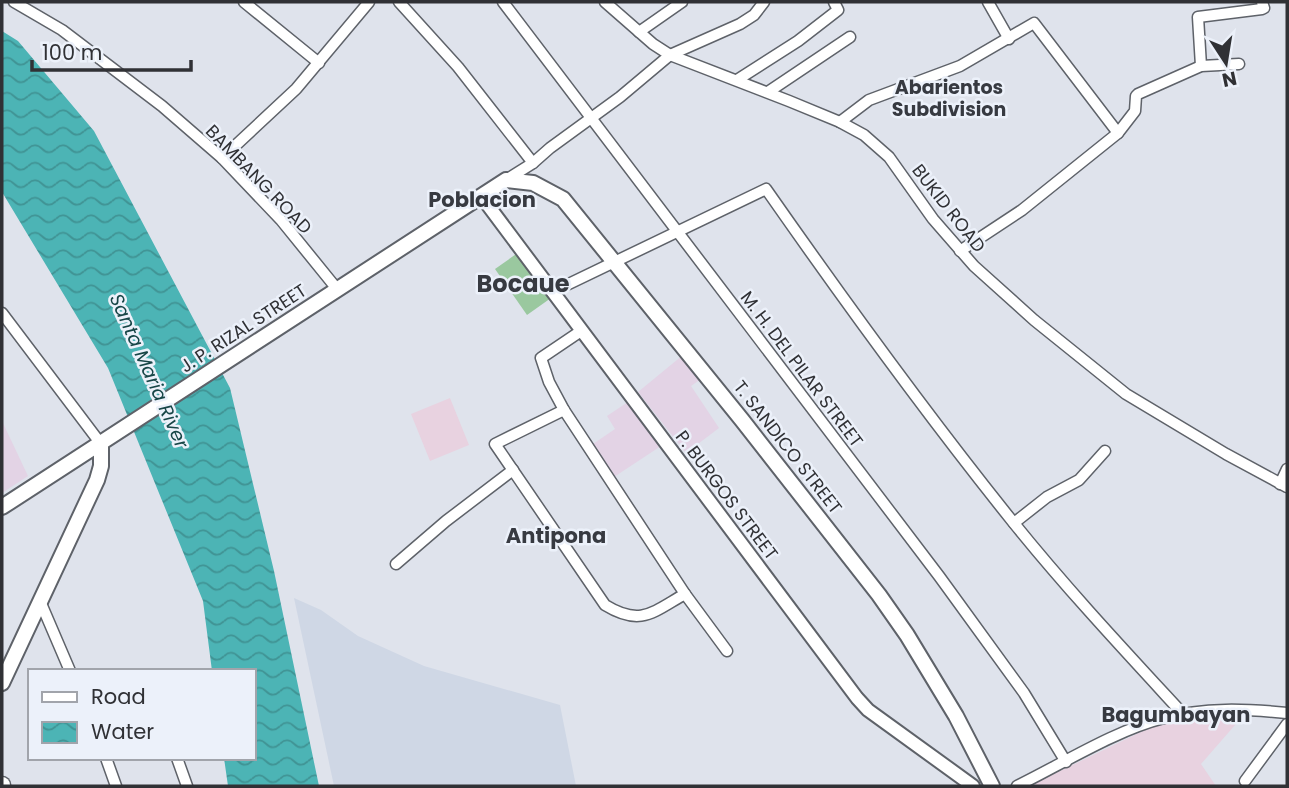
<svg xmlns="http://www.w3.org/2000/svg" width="1289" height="788" viewBox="0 0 1289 788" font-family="Poppins,sans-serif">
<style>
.built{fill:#cfd7e5}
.education{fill:#e8d2e0}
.medical{fill:#e3d3e5}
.pitch{fill:#9ac89f}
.water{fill:url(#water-waves)}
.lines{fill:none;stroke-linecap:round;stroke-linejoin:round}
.minor-casing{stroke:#5e6269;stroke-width:13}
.tertiary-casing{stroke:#5e6269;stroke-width:16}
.secondary-casing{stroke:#5e6269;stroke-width:18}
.primary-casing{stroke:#5e6269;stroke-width:19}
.minor{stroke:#fff;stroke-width:10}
.tertiary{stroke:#fff;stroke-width:12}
.secondary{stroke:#fff;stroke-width:14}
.primary{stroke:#fff;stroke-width:16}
.labels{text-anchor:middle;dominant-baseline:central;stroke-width:5;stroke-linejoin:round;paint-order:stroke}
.street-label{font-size:18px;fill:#303135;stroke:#ecf1fa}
.neighbourhood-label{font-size:19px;font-weight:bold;fill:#373a41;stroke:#ecf1fa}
.water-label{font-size:19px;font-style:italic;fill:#174647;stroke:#ecf1fa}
.quarter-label{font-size:21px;font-weight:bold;fill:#373a41;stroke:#ecf1fa}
.district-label{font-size:24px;font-weight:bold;fill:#373a41;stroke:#ecf1fa}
</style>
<defs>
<pattern id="water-waves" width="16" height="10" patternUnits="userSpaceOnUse" patternTransform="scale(1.75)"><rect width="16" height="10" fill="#4cb4b5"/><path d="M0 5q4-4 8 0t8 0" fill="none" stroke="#409394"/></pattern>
</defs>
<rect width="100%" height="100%" fill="#dfe3ec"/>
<path class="built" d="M294 598 321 610 358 636 424 666 560 705 576 786H334Z"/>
<g class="education">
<path d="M450 398 469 445 430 461 411 414Z"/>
<path d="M1206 714 1242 717 1201 764 1216 786H1029L1149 728Z"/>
</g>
<g class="medical">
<path d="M683 355 701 379 691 386 719 428 686 453 638 392Z"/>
<path d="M631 400 661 446 614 477 593 444 615 429 607 416Z"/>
<path d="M2 421 28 476 2 493Z"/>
</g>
<path class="pitch" d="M519 252 551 298 527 315 495 269Z"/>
<path class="water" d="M2 31 18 41 94 131 230 388 274 571 319 786H228L224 758H254V671H212L203 601 108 368 2 192Z"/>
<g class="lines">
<defs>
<g id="minor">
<path d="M14 2 62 30 162 106 222 158 281 220 337 289"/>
<path d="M244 2 319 63"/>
<path d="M399 2 458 67 533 163"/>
<path d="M503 2 939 576 1024 693 1066 762"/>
<path d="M605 2 653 44 670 55 789 101 840 122 864 135 889 157 933 219 974 266 1034 320 1126 394 1226 454 1287 487"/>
<path d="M988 2 1009 39"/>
<path d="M639 32 682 2"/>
<path d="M1201 66 1198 17 1262 9 1264 8 1262 2"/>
<path d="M737 80 798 41 838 10 834 2"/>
<path d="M768 92 850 37"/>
<path d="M840 122 869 100 960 66 1034 23 1118 133"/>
<path d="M222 158 296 89 369 2"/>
<path d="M506 180 533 163 550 148 620 97 670 55 740 24 754 15 764 2"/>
<path d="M960 251 1022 210 1118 133 1135 111 1136 96 1138 94 1201 66 1239 64"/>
<path d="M552 292 766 189C845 302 927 415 1013 522 1067 589 1125 651 1183 714"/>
<path d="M2 313 101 444"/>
<path d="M581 331 541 358 549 382 564 410 685 594 727 651"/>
<path d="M564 410 495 444 605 605C641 627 653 612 685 594"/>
<path d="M1280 484 1287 469"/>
<path d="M1014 523 1047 497 1079 480 1105 451"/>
<path d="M396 564 446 521 513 470"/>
<path d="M40 601 70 671"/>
<path d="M106 758 116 786"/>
<path d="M177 758 187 786"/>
<path d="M1245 781 1287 724"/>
<path d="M1017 786C1062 764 1116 730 1164 718 1204 707 1247 709 1287 713"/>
</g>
<path id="tertiary" d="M481 196 857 698 868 710 973 786"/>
<g id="secondary">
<path d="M2 507 506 180 533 183 563 199 742 420 879 595 907 635 956 716 992 786"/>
<path d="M2 683 97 480 101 466V444"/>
</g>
<path id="primary" d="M2 785V786"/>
</defs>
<use href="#minor" class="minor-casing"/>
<use href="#tertiary" class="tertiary-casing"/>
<use href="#secondary" class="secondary-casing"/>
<use href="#primary" class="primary-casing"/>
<use href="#minor" class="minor"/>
<use href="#tertiary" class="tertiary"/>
<use href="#secondary" class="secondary"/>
<use href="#primary" class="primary"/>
</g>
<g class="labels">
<g class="street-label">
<text transform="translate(259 179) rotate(46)">BAMBANG ROAD</text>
<text transform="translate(949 208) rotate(52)">BUKID ROAD</text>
<text transform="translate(243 328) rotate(-33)">J. P. RIZAL STREET</text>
<text transform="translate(802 369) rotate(53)">M. H. DEL PILAR STREET</text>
<text transform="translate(788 447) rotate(52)">T. SANDICO STREET</text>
<text transform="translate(727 495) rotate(53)">P. BURGOS STREET</text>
</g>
<g class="neighbourhood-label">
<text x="949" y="87">Abarientos<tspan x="949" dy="22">Subdivision</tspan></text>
</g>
<g class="water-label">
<text transform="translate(149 371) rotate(66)">Santa Maria River</text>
</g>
<g class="quarter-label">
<text x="482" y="199">Poblacion</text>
<text x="556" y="535">Antipona</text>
<text x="1176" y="714">Bagumbayan</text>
</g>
<g class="district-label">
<text x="523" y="283">Bocaue</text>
</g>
</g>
<rect width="1289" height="788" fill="none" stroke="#303135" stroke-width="7"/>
<rect x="28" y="669" width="228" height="91" fill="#ecf1fa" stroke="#a1a4ab" stroke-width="2"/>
<rect x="42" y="692" width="35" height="10" fill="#ffffff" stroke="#a1a4ab" stroke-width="2"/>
<text x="91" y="704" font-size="21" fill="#303135">Road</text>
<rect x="42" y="722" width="35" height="21" fill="url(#water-waves)" stroke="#a1a4ab" stroke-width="2"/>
<text x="91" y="739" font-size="21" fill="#303135">Water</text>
<g transform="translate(1226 63) rotate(168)" stroke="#ecf1fa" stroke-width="5" paint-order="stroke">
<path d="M0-5L12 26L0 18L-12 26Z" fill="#303135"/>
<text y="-10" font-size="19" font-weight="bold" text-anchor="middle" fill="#303135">N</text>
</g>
<path d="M32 60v10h159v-10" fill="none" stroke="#303135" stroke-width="3.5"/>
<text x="42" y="60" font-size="21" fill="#303135" stroke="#ecf1fa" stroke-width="5" paint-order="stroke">100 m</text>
</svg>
